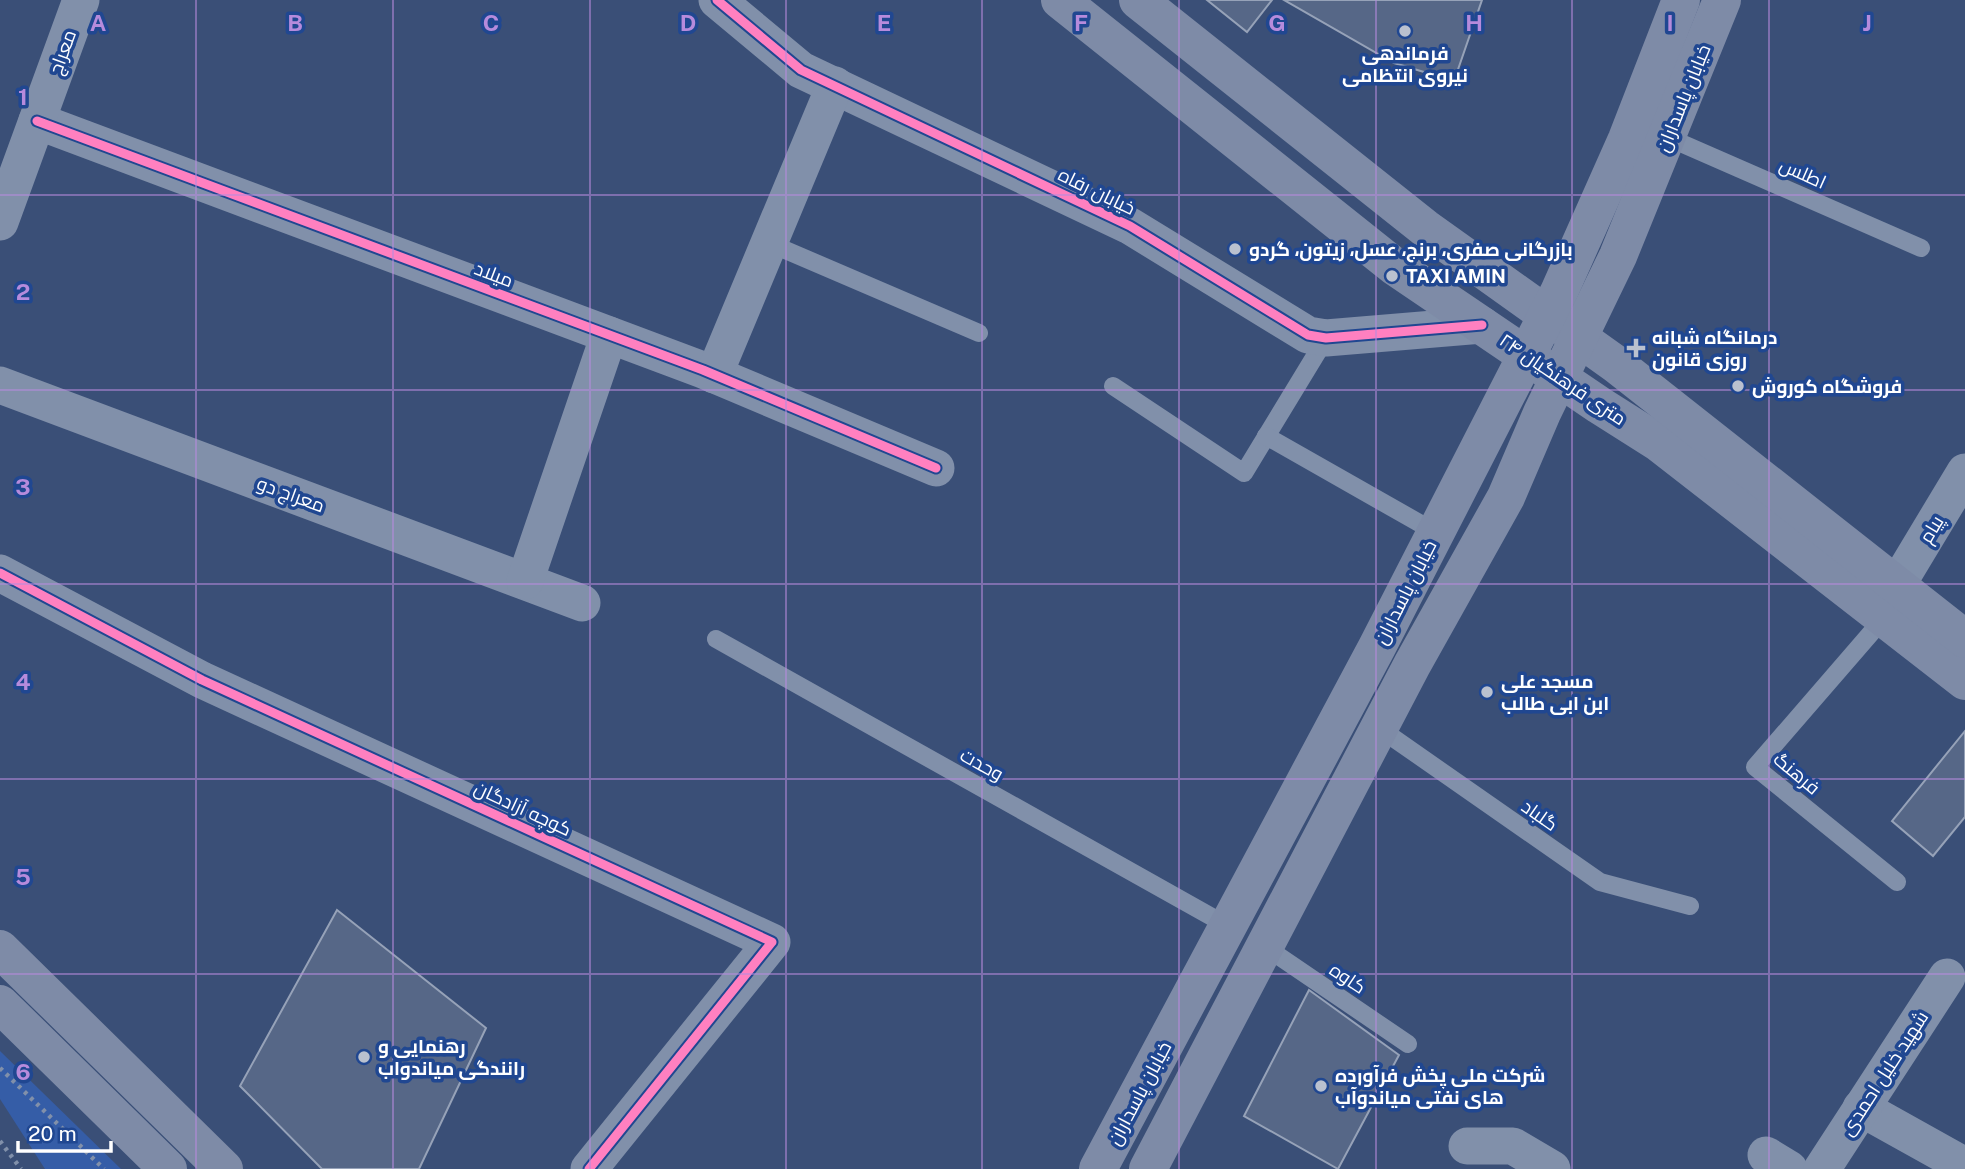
<svg xmlns="http://www.w3.org/2000/svg" width="1965" height="1169" viewBox="0 0 1965 1169" font-family="'Public Sans',Cairo,sans-serif">
<style>
.green{fill:#355da7}
.building{fill:#566787;stroke:#96a2b8;stroke-width:2}
.lines{fill:none;stroke-linecap:round;stroke-linejoin:round}
.path{stroke:#8190aa;stroke-width:4.5;stroke-dasharray:3.5 5;stroke-linecap:butt}
.service{stroke:#8190aa;stroke-width:18}
.minor{stroke:#8190aa;stroke-width:37}
.secondary{stroke:#7e8ba7;stroke-width:38}
.cycleway-casing{stroke:#204791;stroke-width:13}
.cycleway{stroke:#ff80c0;stroke-width:9}
.grid{fill:none;stroke:#b68bdc;stroke-width:2;stroke-opacity:0.55}
.poi-dot{fill:#bac1cf;stroke:#204791;stroke-width:2.5}
.labels{text-anchor:middle;dominant-baseline:central;stroke-width:7;stroke-linejoin:round;paint-order:stroke}
.street-label{font-size:19px;fill:#fff;stroke:#204791}
.poi-label{font-size:19px;font-weight:bold;fill:#fff;stroke:#204791;text-anchor:start}
.grid-label{font-size:23px;text-anchor:middle;font-weight:bold;fill:#b68bdc;stroke:#204791;stroke-width:7;stroke-linejoin:round;paint-order:stroke}
</style>
<rect width="100%" height="100%" fill="#3a4f77"/>
<path class="green" d="M0 1051 121 1169H45L0 1099Z"/>
<g class="building">
<path d="M1207 0H1272L1247 32Z"/>
<path d="M1284 0H1482L1454 81 1394 63Z"/>
<path d="M1965 731V817L1933 856 1892 821Z"/>
<path d="M337 910 486 1028 419 1169H322L240 1086Z"/>
<path d="M1309 990 1399 1055 1338 1169 1244 1116Z"/>
</g>
<g class="lines">
<g class="path">
<path d="M0 1068 104 1169"/>
<path d="M0 1141 21 1169"/>
</g>
<g class="service">
<path d="M1667 137 1921 248"/>
<path d="M769 243 979 333"/>
<path d="M1113 386 1244 473 1326 338"/>
<path d="M1266 436 1435 532"/>
<path d="M1884 618 1755 767 1897 882"/>
<path d="M716 639 1228 926"/>
<path d="M1379 728 1600 882 1690 906"/>
<path d="M1264 946 1408 1044"/>
</g>
<g class="minor">
<path d="M717 0 801 70 1130 226 1308 335 1326 338 1482 325"/>
<path d="M37 121 703 370 936 468"/>
<path d="M0 222 81 0"/>
<path d="M714 375 835 85"/>
<path d="M0 385 582 603"/>
<path d="M0 573 202 680 772 942 589 1169"/>
<path d="M525 581 609 335"/>
<path d="M1897 585 1965 472"/>
<path d="M1861 1108 1965 1166"/>
<path d="M1467 1146H1513L1552 1169"/>
<path d="M1766 1155 1789 1169"/>
<path d="M1822 1169 1947 977"/>
</g>
<g class="secondary">
<path d="M1060 0 1394 266 1599 405 1659 443 1965 681"/>
<path d="M1138 0 1425 228 1617 365 1965 639"/>
<path d="M0 949 224 1169"/>
<path d="M0 1004 168 1169"/>
<path d="M1098 1169 1377 647 1559 292 1627 139 1681 0"/>
<path d="M1148 1169 1412 665 1506 497 1542 413 1618 256 1722 0"/>
</g>
<defs>
<g id="cycleway">
<path d="M717 0 801 70 1130 226 1308 335 1326 338 1482 325"/>
<path d="M37 121 703 370 936 468"/>
<path d="M0 573 202 680 772 942 589 1169"/>
</g>
</defs>
<use href="#cycleway" class="cycleway-casing"/>
<use href="#cycleway" class="cycleway"/>
</g>
<path class="grid" d="M196 0V1169M393 0V1169M590 0V1169M786 0V1169M982 0V1169M1179 0V1169M1376 0V1169M1572 0V1169M1769 0V1169M0 195H1965M0 390H1965M0 584H1965M0 779H1965M0 974H1965"/>
<g class="poi-dot">
<circle cx="1405" cy="31" r="7"/>
<circle cx="1235" cy="249" r="7"/>
<circle cx="1392" cy="276" r="7"/>
<path d="M1632.5 337.5h7v7h7v7h-7v7h-7v-7h-7v-7h7z"/>
<circle cx="1738" cy="386" r="7"/>
<circle cx="1487" cy="692" r="7"/>
<circle cx="364" cy="1057" r="7"/>
<circle cx="1321" cy="1086" r="7"/>
</g>
<g class="labels">
<g class="street-label">
<text transform="translate(62 52) rotate(-70)">معراج</text>
<text transform="translate(1683 98) rotate(-68)">خیابان پاسداران</text>
<text transform="translate(1803 173) rotate(24)">اطلس</text>
<text transform="translate(1097 191) rotate(26)">خیابان رفاه</text>
<text transform="translate(494 274) rotate(21)">میلاد</text>
<text transform="translate(1563 379) rotate(34)">۲۴ متری فرهنگیان</text>
<text transform="translate(291 494) rotate(20)">معراج دو</text>
<text transform="translate(1931 529) rotate(-59)">پیام</text>
<text transform="translate(1405 592) rotate(-63)">خیابان پاسداران</text>
<text transform="translate(982 764) rotate(29)">وحدت</text>
<text transform="translate(1797 773) rotate(40)">فرهنگ</text>
<text transform="translate(523 808) rotate(25)">کوچه آزادگان</text>
<text transform="translate(1540 815) rotate(35)">گلباد</text>
<text transform="translate(1348 978) rotate(34)">کاوه</text>
<text transform="translate(1884 1073) rotate(-57)">شهید خلیل احمدی</text>
<text transform="translate(1139 1093) rotate(-62)">خیابان پاسداران</text>
</g>
<g class="poi-label">
<text x="1405" y="53" text-anchor="middle">فرماندهی<tspan x="1405" dy="22">نیروی انتظامی</tspan></text>
<text x="1249" y="249">بازرگانی صفری، برنج، عسل، زیتون، گردو</text>
<text x="1406" y="276">TAXI AMIN</text>
<text x="1652" y="337">درمانگاه شبانه<tspan x="1652" dy="22">روزی قانون</tspan></text>
<text x="1752" y="386">فروشگاه کوروش</text>
<text x="1501" y="681">مسجد علی<tspan x="1501" dy="22">ابن ابی طالب</tspan></text>
<text x="378" y="1046">رهنمایی و<tspan x="378" dy="22">رانندگی میاندواب</tspan></text>
<text x="1335" y="1075">شرکت ملی پخش فرآورده<tspan x="1335" dy="22">های نفتی میاندوآب</tspan></text>
</g>
</g>
<g class="grid-label">
<text x="98" y="31">A</text>
<text x="295" y="31">B</text>
<text x="491" y="31">C</text>
<text x="688" y="31">D</text>
<text x="884" y="31">E</text>
<text x="1081" y="31">F</text>
<text x="1277" y="31">G</text>
<text x="1474" y="31">H</text>
<text x="1670" y="31">I</text>
<text x="1867" y="31">J</text>
<text x="23" y="105">1</text>
<text x="23" y="300">2</text>
<text x="23" y="495">3</text>
<text x="23" y="690">4</text>
<text x="23" y="885">5</text>
<text x="23" y="1080">6</text>
</g>
<path d="M18 1141v10h93v-10" fill="none" stroke="#ffffff" stroke-width="3.5"/>
<text x="28" y="1141" font-size="21" fill="#ffffff" stroke="#204791" stroke-width="5" paint-order="stroke">20 m</text>
</svg>
